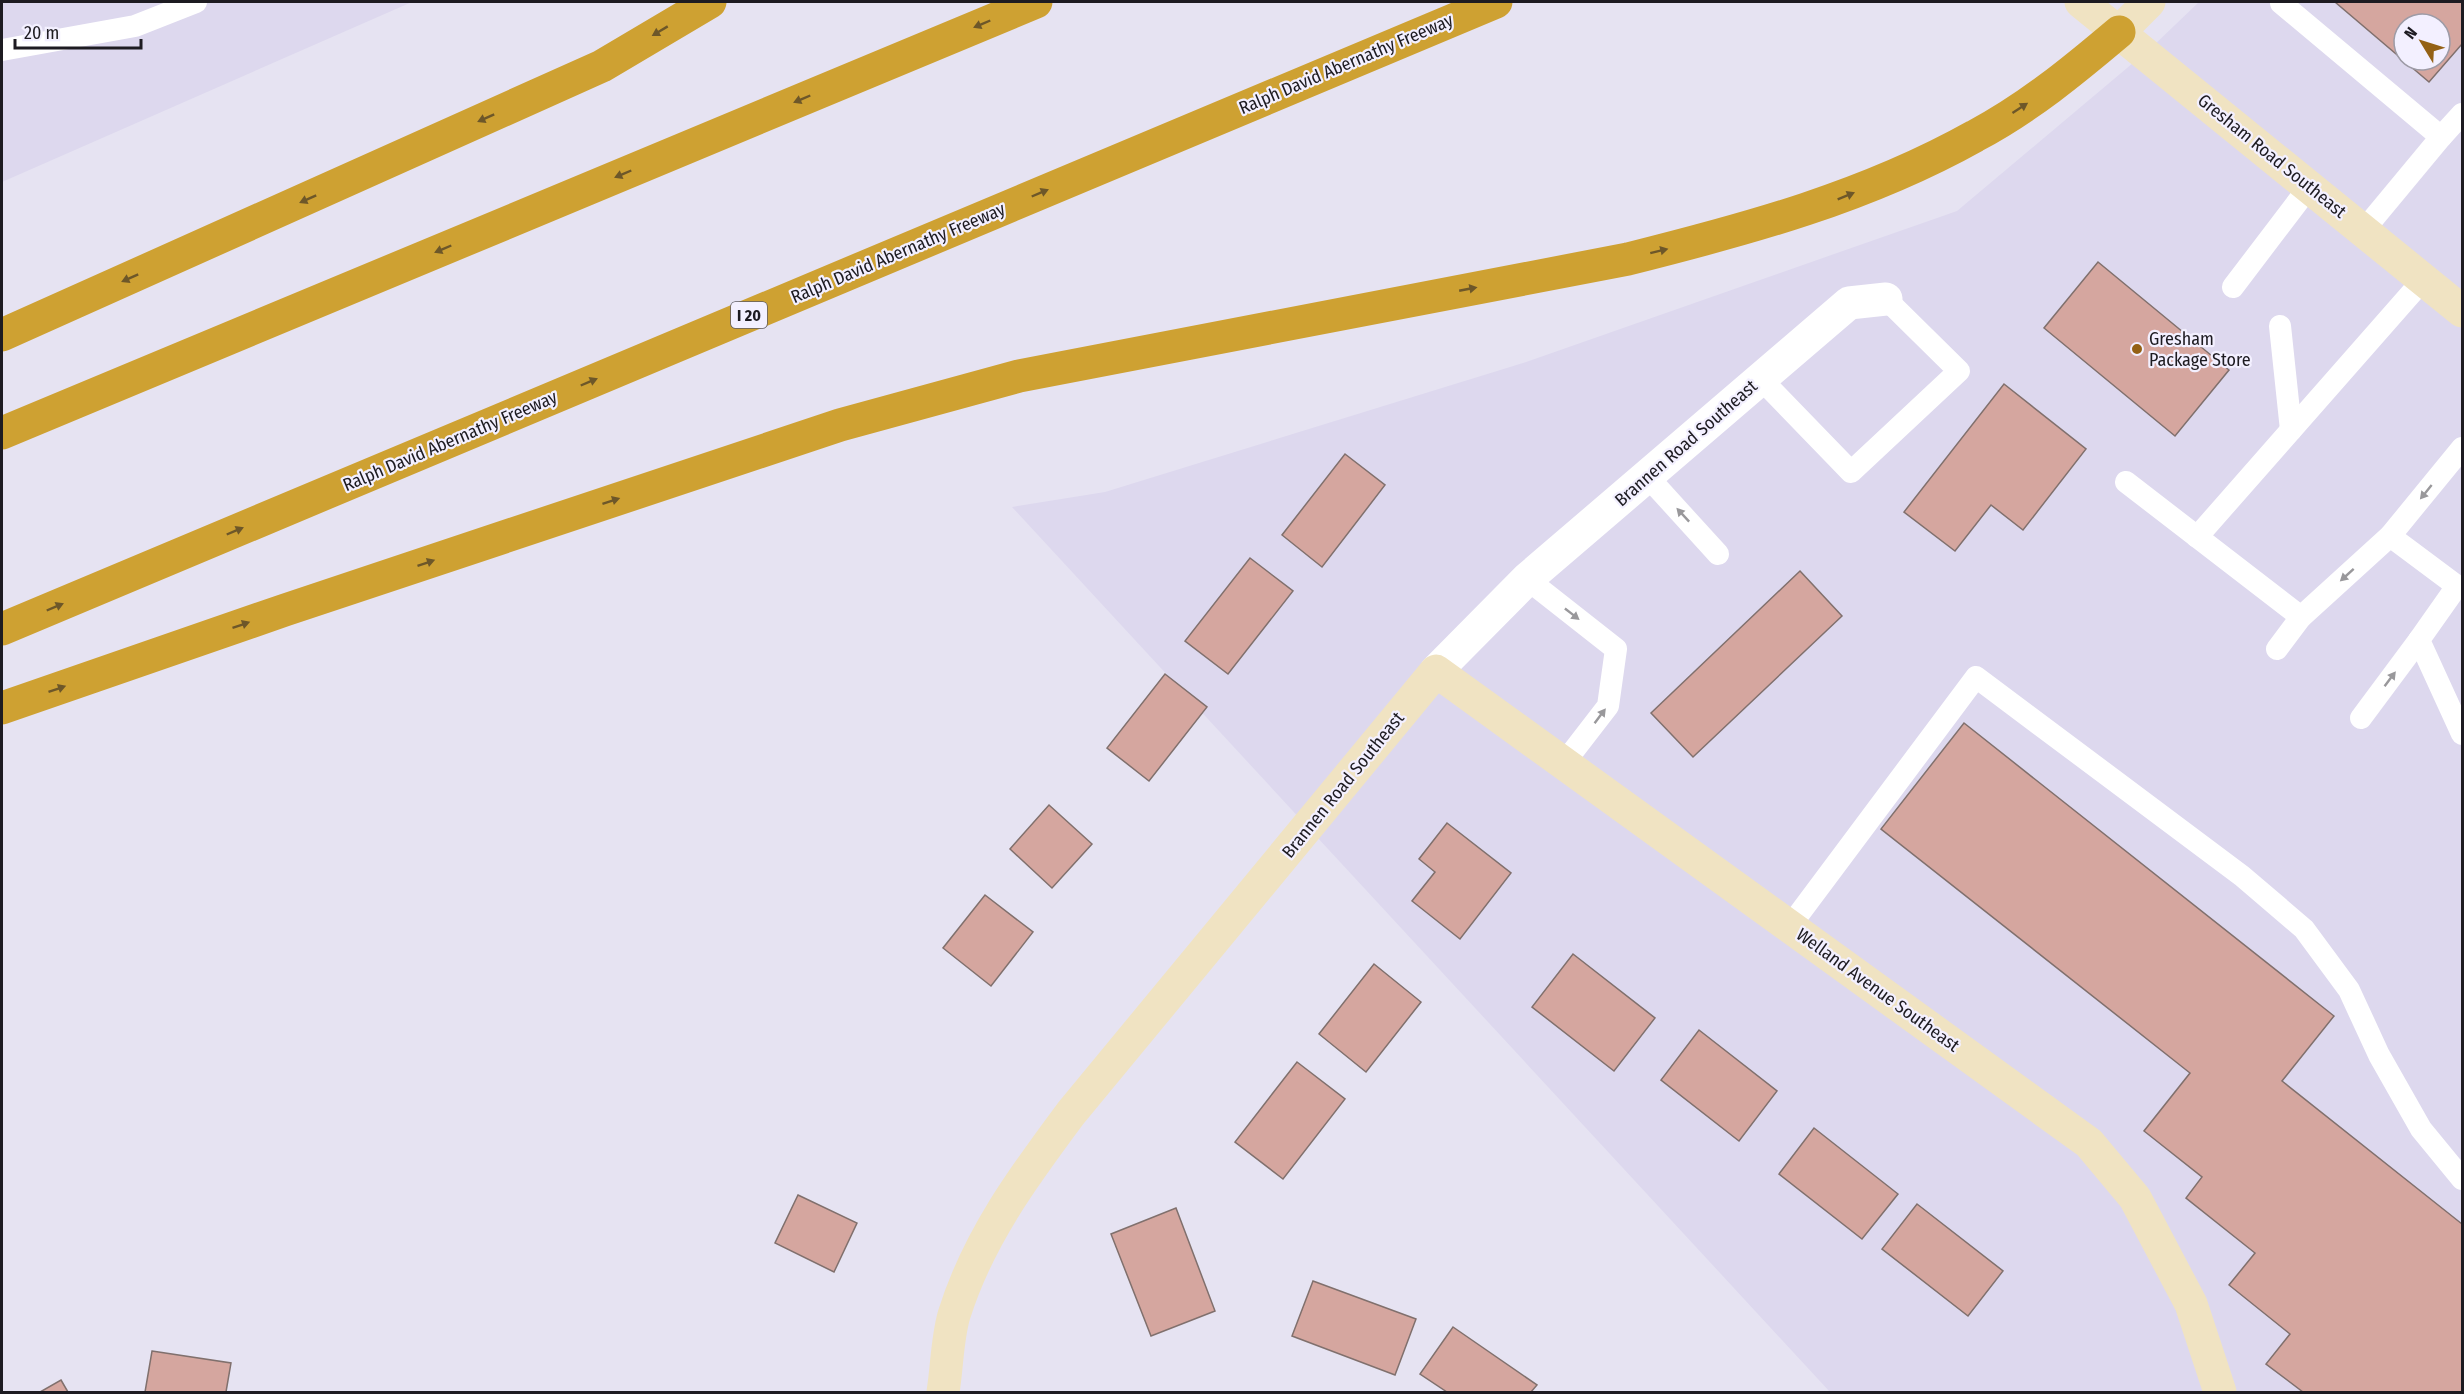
<svg xmlns="http://www.w3.org/2000/svg" width="2464" height="1394" viewBox="0 0 2464 1394" font-family="'Fira Sans Condensed',sans-serif">
<style>
.built{fill:#ddd8ee;fill-rule:evenodd}
.building{fill:#d5a69f;stroke:#80706d;stroke-width:1.5;fill-rule:evenodd}
.lines{fill:none;stroke-linecap:round;stroke-linejoin:round}
.lane{stroke:#fff;stroke-width:22}
.street{stroke:#fff;stroke-width:33}
.secondary{stroke:#f0e3c2;stroke-width:33}
.highway{stroke:#cea132;stroke-width:33}
.oneway{fill:#6d5729}
.oneway2{fill:#99989b}
.poi-dot{fill:#946115;stroke:#f3f0ff;stroke-width:2}
.labels{text-anchor:middle;dominant-baseline:central;stroke-width:4.5;stroke-linejoin:round;paint-order:stroke}
.shield{fill:#f3f0ff;stroke:#5d5b64;stroke-width:1.5}
.shield-label{font-size:16px;font-weight:bold;fill:#1d1b21}
.street-label{font-size:18px;fill:#1d1b21;stroke:#f3f0ff}
.poi-label{font-size:18px;fill:#1d1b21;stroke:#f3f0ff;text-anchor:start}
</style>
<rect width="100%" height="100%" fill="#e6e3f2"/>
<g class="built">
<path d="M2 2H412L2 182Z"/>
<path d="M2199 2H2462V1392H1830L1012 507 1105 492 1523 363 1957 211 2152 47ZM2404 24H2440V60H2404Z"/>
</g>
<g class="building">
<path d="M2335 2H2462V44L2429 82ZM2404 24H2440V60H2404Z"/>
<path d="M2098 262 2229 370 2175 436 2044 328Z"/>
<path d="M2004 384 2086 449 2023 530 1991 505 1955 551 1904 512Z"/>
<path d="M1345 454 1385 485 1322 567 1282 535Z"/>
<path d="M1250 558 1293 591 1228 674 1185 641Z"/>
<path d="M1800 571 1842 616 1693 757 1651 713Z"/>
<path d="M1165 674 1207 707 1149 781 1107 748Z"/>
<path d="M1964 723 2334 1016 2282 1081 2462 1224V1392H2303L2266 1364 2290 1334 2229 1285 2255 1253 2186 1198 2202 1177 2144 1131 2190 1073 1881 829Z"/>
<path d="M1049 805 1092 844 1052 888 1010 849Z"/>
<path d="M1447 823 1511 873 1460 939 1412 901 1435 872 1419 859Z"/>
<path d="M985 895 1033 932 991 986 943 948Z"/>
<path d="M1573 954 1655 1018 1614 1071 1532 1007Z"/>
<path d="M1374 964 1421 1002 1366 1072 1319 1034Z"/>
<path d="M1699 1030 1777 1091 1739 1141 1661 1080Z"/>
<path d="M1297 1062 1345 1099 1283 1179 1235 1142Z"/>
<path d="M1814 1128 1898 1194 1862 1239 1779 1174Z"/>
<path d="M798 1195 857 1223 834 1272 775 1243Z"/>
<path d="M1917 1204 2003 1271 1968 1316 1882 1249Z"/>
<path d="M1176 1208 1215 1311 1151 1336 1111 1234Z"/>
<path d="M1313 1281 1416 1319 1395 1375 1292 1336Z"/>
<path d="M1453 1327 1537 1385 1531 1392H1447L1420 1374Z"/>
<path d="M152 1351 231 1363 226 1392H145Z"/>
<path d="M61 1380 68 1392H40Z"/>
</g>
<g class="lines">
<g class="lane">
<path d="M2281 3 2441 137 2462 114"/>
<path d="M2 50 135 26 196 2"/>
<path d="M2363 231 2441 137"/>
<path d="M2233 287 2309 187"/>
<path d="M2280 326 2291 430"/>
<path d="M1761 379 1851 472 1959 371 1886 299"/>
<path d="M1647 476 1718 554"/>
<path d="M2126 482 2301 617"/>
<path d="M2390 536 2457 586 2419 640 2462 734"/>
<path d="M2197 537 2423 280"/>
<path d="M1527 579 1616 649 1608 706 1564 763"/>
<path d="M2277 649 2301 617 2390 536 2462 448"/>
<path d="M2361 718 2419 640"/>
<path d="M1790 926 1976 677 2242 876 2304 929 2349 990 2379 1055 2421 1129 2462 1179"/>
</g>
<path class="street" d="M1436 671 1527 579 1849 303 1886 299"/>
<g class="secondary">
<path d="M2081 2 2462 311"/>
<path d="M2119 32 2149 2"/>
<path d="M943 1392C947 1368 947 1339 954 1315 978 1238 1024 1176 1071 1113L1436 671 2089 1143 2135 1198 2191 1304 2220 1392"/>
</g>
<g class="highway">
<path d="M2 335 602 66 710 2"/>
<path d="M2 433 1036 2"/>
<path d="M2 629 1496 2"/>
<path d="M2 708 285 610 840 425 1019 376 1628 259C1748 229 1866 197 1975 136 2028 108 2074 70 2119 32"/>
</g>
</g>
<defs><path id="oneway-solid" d="M-6-.8H1V-3.2L6.5 0L1 3.2V.8H-6Z" transform="scale(1.5)"/></defs>
<g class="oneway">
<use href="#oneway-solid" transform="translate(982 24) rotate(157)"/>
<use href="#oneway-solid" transform="translate(660 31) rotate(149)"/>
<use href="#oneway-solid" transform="translate(802 99) rotate(157)"/>
<use href="#oneway-solid" transform="translate(2020 108) rotate(-33)"/>
<use href="#oneway-solid" transform="translate(486 118) rotate(156)"/>
<use href="#oneway-solid" transform="translate(623 174) rotate(157)"/>
<use href="#oneway-solid" transform="translate(1040 193) rotate(-23)"/>
<use href="#oneway-solid" transform="translate(1846 196) rotate(-22)"/>
<use href="#oneway-solid" transform="translate(308 199) rotate(156)"/>
<use href="#oneway-solid" transform="translate(443 249) rotate(157)"/>
<use href="#oneway-solid" transform="translate(1659 251) rotate(-14)"/>
<use href="#oneway-solid" transform="translate(130 278) rotate(156)"/>
<use href="#oneway-solid" transform="translate(1468 289) rotate(-11)"/>
<use href="#oneway-solid" transform="translate(589 382) rotate(-23)"/>
<use href="#oneway-solid" transform="translate(611 501) rotate(-18)"/>
<use href="#oneway-solid" transform="translate(235 531) rotate(-23)"/>
<use href="#oneway-solid" transform="translate(426 563) rotate(-19)"/>
<use href="#oneway-solid" transform="translate(55 607) rotate(-23)"/>
<use href="#oneway-solid" transform="translate(241 625) rotate(-19)"/>
<use href="#oneway-solid" transform="translate(57 689) rotate(-19)"/>
</g>
<g class="oneway2">
<use href="#oneway-solid" transform="translate(2426 492) rotate(129)"/>
<use href="#oneway-solid" transform="translate(1683 515) rotate(-133)"/>
<use href="#oneway-solid" transform="translate(2347 575) rotate(138)"/>
<use href="#oneway-solid" transform="translate(1572 614) rotate(38)"/>
<use href="#oneway-solid" transform="translate(2390 679) rotate(-53)"/>
<use href="#oneway-solid" transform="translate(1600 716) rotate(-53)"/>
</g>
<circle class="poi-dot" cx="2137" cy="349" r="6"/>
<g class="labels">
<rect class="shield" x="731" y="302" width="36" height="26" rx="4.5"/>
<g class="shield-label">
<text x="749" y="315">I 20</text>
</g>
<g class="street-label">
<text transform="translate(1346 64) rotate(-23)">Ralph David Abernathy Freeway</text>
<text transform="translate(2272 156) rotate(39)">Gresham Road Southeast</text>
<text transform="translate(898 253) rotate(-23)">Ralph David Abernathy Freeway</text>
<text transform="translate(450 441) rotate(-23)">Ralph David Abernathy Freeway</text>
<text transform="translate(1686 443) rotate(-41)">Brannen Road Southeast</text>
<text transform="translate(1343 785) rotate(-51)">Brannen Road Southeast</text>
<text transform="translate(1878 990) rotate(36)">Welland Avenue Southeast</text>
</g>
<g class="poi-label">
<text x="2149" y="339">Gresham<tspan x="2149" dy="21">Package Store</tspan></text>
</g>
</g>
<rect width="2464" height="1394" fill="none" stroke="#1d1b21" stroke-width="6"/>
<g transform="translate(2422 42) rotate(308)"><circle r="28" fill="#f3f0ff" stroke="#9d9ba6" stroke-width="1.5"/>
<path d="M0-4.5L10 22L0 15L-10 22Z" fill="#946115"/>
<text y="-9" font-size="16" font-weight="bold" text-anchor="middle" fill="#1d1b21">N</text>
</g>
<path d="M15 39v9h126v-9" fill="none" stroke="#1d1b21" stroke-width="3"/>
<text x="24" y="39" font-size="18" fill="#1d1b21" stroke="#f3f0ff" stroke-width="4.5" paint-order="stroke">20 m</text>
</svg>
